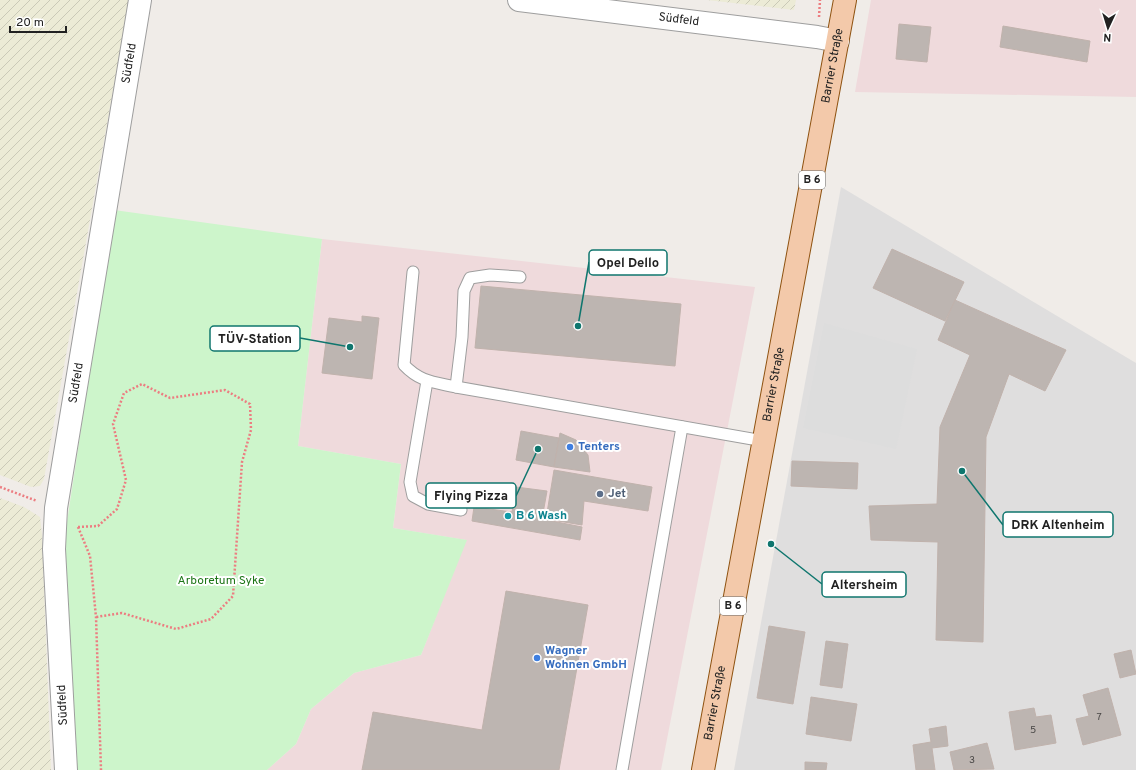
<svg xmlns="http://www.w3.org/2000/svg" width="1136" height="770" viewBox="0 0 1136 770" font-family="Overpass,sans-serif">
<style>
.residential{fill:#dfdede}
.commercial{fill:#efdadc}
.farmland{fill:url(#farmland-furrows)}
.park{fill:#cdf5cb}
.parking{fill:#ddd}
.building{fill:#bdb5b1;stroke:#c0b2ac}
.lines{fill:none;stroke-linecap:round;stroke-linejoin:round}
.lane-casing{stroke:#9e9e9e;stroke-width:13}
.street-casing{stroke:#9e9e9e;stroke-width:24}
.primary-casing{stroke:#8e5210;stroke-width:24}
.path{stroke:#ec7d81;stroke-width:2.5;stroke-dasharray:2 2;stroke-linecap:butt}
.lane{stroke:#fff;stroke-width:11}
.street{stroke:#fff;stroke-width:22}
.primary{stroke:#f3c9aa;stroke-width:22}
.shop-dot{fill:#3f7fe0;stroke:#fff;stroke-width:1.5}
.service-dot{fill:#5c6f8a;stroke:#fff;stroke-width:1.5}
.culture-dot{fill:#0f9aa8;stroke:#fff;stroke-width:1.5}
.labels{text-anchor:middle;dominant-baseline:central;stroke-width:4;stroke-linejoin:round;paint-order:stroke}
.number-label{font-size:10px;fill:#484645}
.shield{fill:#fff;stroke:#646464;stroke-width:1}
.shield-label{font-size:11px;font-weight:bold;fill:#212121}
.street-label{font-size:12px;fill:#212121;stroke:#fff}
.shop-label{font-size:12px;font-weight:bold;fill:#366cbe;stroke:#fff;text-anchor:start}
.service-label{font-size:12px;font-weight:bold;fill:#4e5e75;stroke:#fff;text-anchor:start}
.culture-label{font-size:12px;font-weight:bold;fill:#0d838f;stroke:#fff;text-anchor:start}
.park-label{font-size:12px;fill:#1d7617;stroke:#fff}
.leader{fill:none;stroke:#0f766e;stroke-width:1.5}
.callout-dot{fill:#0f766e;stroke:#fff;stroke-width:1.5}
.callout{fill:#fff;stroke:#0f766e;stroke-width:1.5}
.callout-label{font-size:13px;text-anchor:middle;font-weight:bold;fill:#212121}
</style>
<defs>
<pattern id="farmland-furrows" width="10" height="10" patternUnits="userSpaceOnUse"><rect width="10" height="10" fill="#ecebd6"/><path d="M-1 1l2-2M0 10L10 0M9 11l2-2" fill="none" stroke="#cac9b7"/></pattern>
</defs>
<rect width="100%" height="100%" fill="#f0ece8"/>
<path class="residential" d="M841 187 1136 363V770H734Z"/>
<g class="commercial">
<path d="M871 0H1136V97L855 92Z"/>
<path d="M322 239 755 287 661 770H267L296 744 311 709 354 673 421 655 466 540 393 528 401 464 298 446Z"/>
</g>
<g class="farmland">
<path d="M0 0H129L44 479 40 486 31 487 0 475Z"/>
<path d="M707 0H796L794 10Z"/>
<path d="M0 498 24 507 40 517 42 535 51 770H0Z"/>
</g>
<path class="park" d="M114 210 322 239 298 446 401 464 393 528 467 540 421 655 354 673 311 709 296 744 267 770H76L64 542Z"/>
<path class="parking" d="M824 323 917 349 896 449 803 428Z"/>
<g class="building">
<path d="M899 24 931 27 927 62 896 59Z"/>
<path d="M1003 26 1090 41 1087 62 1000 47Z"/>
<path d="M892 249 964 282 945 321 873 288Z"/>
<path d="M481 286 681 304 675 366 475 348Z"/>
<path d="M955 300 1066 350 1045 391 1009 374 986 437 983 642 936 640 938 542 871 540 869 506 937 504 940 427 970 355 938 340Z"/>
<path d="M362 316 379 318 372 379 322 373 329 318 362 322Z"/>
<path d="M521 431 559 438 554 467 516 460Z"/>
<path d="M560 433 576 440 588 455 590 472 554 467Z"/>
<path d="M792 461 858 463 857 489 791 486Z"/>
<path d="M554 470 652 487 648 511 584 501 582 525 546 519Z"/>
<path d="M516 487 547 491 542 519 582 527 580 540 472 521 474 507 512 512Z"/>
<path d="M506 591 588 605 559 770H362L373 712 482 730Z"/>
<path d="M769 626 805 632 793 704 757 698Z"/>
<path d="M826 641 848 644 842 688 820 685Z"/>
<path d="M1131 650 1136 674 1120 678 1114 654Z"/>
<path d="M1108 688 1121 735 1083 745 1076 719 1089 716 1083 695Z"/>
<path d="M811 697 857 704 851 741 806 734Z"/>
<path d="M1034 708 1036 717 1051 715 1056 743 1015 750 1009 712Z"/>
<path d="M946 726 948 746 932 748 935 770H916L913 745 931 742 929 729Z"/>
<path d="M987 743 994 769 954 770 950 752Z"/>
<path d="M805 762 827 763 826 770H805Z"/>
</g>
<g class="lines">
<defs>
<g id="lane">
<path d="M413 272 404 365C420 382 434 382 456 387L764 441"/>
<path d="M427 381 410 482 413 496 428 504 461 510"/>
<path d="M456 387 462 337 464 291 470 278 490 275 520 277"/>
<path d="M622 770 682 427"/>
</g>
<g id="street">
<path id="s1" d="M519 0 817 37 838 41"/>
<path id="s2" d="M66 770 54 549 56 508 140 0"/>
</g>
<g id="primary">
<path id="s3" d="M703 770 845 0"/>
</g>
</defs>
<use href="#lane" class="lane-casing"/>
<use href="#street" class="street-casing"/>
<use href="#primary" class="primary-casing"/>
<g class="path">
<path d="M819 17 820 0"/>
<path d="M0 487 37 501"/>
<path d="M78 527 98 526 117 509 126 480 113 424 124 393 142 384 170 398 225 390 250 404 251 430 242 462 233 596 211 619 176 629 122 613 96 617"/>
<path d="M78 527 90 556 96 617 101 770"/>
</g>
<use href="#lane" class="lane"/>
<use href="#street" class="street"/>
<use href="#primary" class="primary"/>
</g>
<g class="shop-dot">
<circle cx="570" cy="447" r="4"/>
<circle cx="537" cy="658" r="4"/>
</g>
<circle class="service-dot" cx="600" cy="494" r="4"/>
<circle class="culture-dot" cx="508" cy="516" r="4"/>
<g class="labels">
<g class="number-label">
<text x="1099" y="717">7</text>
<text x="1033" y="730">5</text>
<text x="972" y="760">3</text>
</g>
<g class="shield">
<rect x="799" y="171" width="26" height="18" rx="3"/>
<rect x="720" y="597" width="26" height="18" rx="3"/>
</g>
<g class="shield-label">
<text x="812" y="180">B 6</text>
<text x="733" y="606">B 6</text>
</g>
<g class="street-label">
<text stroke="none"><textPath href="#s1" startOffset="161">Südfeld</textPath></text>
<text stroke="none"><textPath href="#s2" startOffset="713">Südfeld</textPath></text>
<text stroke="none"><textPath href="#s3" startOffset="716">Barrier Straße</textPath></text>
<text stroke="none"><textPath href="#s2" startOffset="389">Südfeld</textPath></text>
<text stroke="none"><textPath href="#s3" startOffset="392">Barrier Straße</textPath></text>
<text stroke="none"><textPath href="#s3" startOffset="68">Barrier Straße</textPath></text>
<text transform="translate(63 705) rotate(-93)">Südfeld</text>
</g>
<g class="shop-label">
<text x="578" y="447">Tenters</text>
<text x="545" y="651">Wagner<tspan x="545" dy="14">Wohnen GmbH</tspan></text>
</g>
<g class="service-label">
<text x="608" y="494">Jet</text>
</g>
<g class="culture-label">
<text x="516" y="516">B 6 Wash</text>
</g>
<g class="park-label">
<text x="221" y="581">Arboretum Syke</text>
</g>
</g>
<path class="leader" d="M578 326L589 262M350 347L300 338M538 449L516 496M962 471L1003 525M771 544L822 584"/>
<g class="callout-dot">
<circle cx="578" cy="326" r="4"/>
<circle cx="350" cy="347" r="4"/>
<circle cx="538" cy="449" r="4"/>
<circle cx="962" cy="471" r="4"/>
<circle cx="771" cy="544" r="4"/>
</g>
<g class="callout">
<rect x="589" y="250" width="78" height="25" rx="4"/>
<rect x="210" y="326" width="90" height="25" rx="4"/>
<rect x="426" y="483" width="90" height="25" rx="4"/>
<rect x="1003" y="512" width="110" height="25" rx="4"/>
<rect x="822" y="572" width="84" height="25" rx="4"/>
</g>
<g class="callout-label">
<text x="628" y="267">Opel Dello</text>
<text x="255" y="343">TÜV-Station</text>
<text x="471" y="500">Flying Pizza</text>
<text x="1058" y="529">DRK Altenheim</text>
<text x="864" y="589">Altersheim</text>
</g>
<g transform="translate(1108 28) rotate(184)" stroke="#ffffff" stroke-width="3" paint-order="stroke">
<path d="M0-3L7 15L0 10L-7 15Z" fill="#212121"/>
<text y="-6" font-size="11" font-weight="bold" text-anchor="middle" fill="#212121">N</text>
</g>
<path d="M10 26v6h56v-6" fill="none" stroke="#212121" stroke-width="2"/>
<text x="16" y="26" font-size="12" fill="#212121" stroke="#ffffff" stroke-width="3" paint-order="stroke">20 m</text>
</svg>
